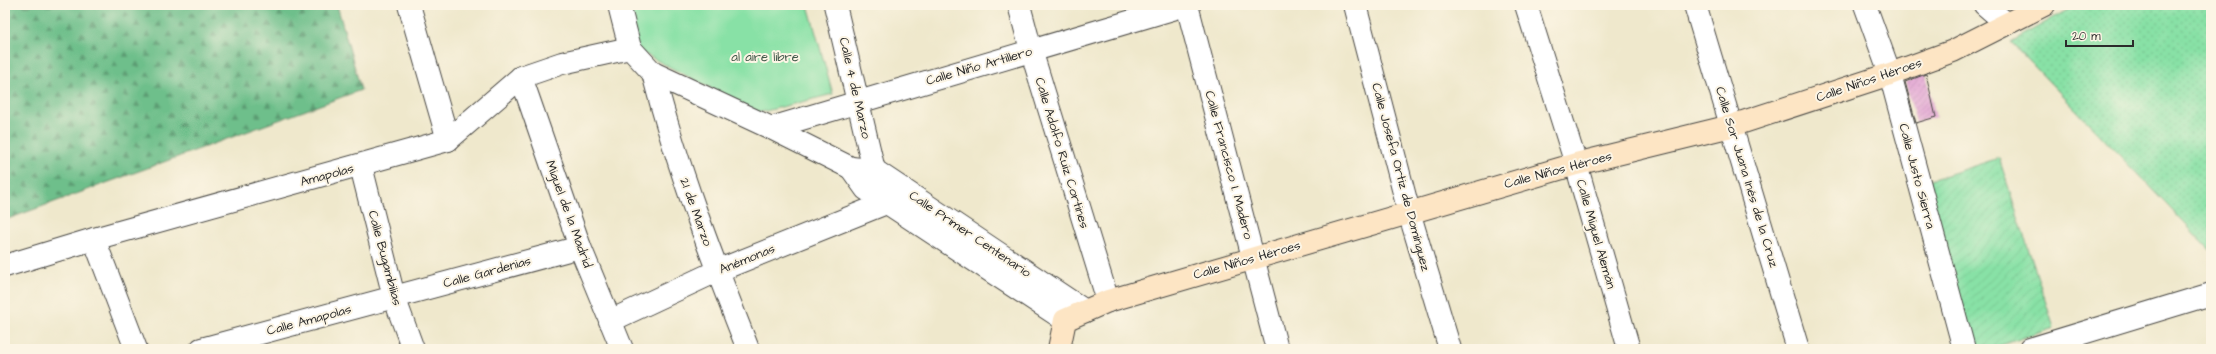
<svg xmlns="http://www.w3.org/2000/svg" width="2216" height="354" viewBox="0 0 2216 354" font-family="'Architects Daughter',sans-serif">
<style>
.grass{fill:url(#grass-dots);stroke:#5a8668}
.forest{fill:url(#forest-firs);stroke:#4c755b}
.park{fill:#88e1a6;stroke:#5a8668}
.garden{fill:url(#garden-furrows);stroke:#5a8668}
.building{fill:url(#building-hatch)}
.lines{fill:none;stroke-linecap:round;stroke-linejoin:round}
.street-casing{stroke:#484743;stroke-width:24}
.secondary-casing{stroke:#484743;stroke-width:24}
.street{stroke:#fff;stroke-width:22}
.secondary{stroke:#fde5c4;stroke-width:22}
.labels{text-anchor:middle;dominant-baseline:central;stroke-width:4;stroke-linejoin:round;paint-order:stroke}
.park-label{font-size:13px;fill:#42584a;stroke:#fcf5e5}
.street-label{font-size:13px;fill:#2b2b2b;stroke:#fcf5e5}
</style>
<defs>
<pattern id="grass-dots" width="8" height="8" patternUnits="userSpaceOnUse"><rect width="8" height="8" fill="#88e1a6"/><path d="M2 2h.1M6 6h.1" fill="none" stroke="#76c18f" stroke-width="1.8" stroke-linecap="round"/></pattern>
<pattern id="forest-firs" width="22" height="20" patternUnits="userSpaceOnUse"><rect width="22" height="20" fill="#6ebf8b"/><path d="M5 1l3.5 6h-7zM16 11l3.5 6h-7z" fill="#5b9b72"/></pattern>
<pattern id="garden-furrows" width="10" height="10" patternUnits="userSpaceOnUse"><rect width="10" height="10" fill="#88e1a6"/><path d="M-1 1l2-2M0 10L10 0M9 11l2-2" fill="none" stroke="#76c18f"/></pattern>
<pattern id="building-hatch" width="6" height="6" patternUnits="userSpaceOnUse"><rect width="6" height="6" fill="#df9ad2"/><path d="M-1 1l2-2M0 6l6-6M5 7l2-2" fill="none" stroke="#b57eab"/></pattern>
</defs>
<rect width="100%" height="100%" fill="#fcf5e5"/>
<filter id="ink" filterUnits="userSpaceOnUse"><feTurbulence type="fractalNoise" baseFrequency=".025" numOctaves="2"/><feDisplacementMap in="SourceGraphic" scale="8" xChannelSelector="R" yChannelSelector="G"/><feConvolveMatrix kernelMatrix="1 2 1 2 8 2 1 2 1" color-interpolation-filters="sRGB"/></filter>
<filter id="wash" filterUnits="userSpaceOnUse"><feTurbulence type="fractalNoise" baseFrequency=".012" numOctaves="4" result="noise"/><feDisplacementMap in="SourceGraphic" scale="16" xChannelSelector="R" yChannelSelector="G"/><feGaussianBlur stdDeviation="0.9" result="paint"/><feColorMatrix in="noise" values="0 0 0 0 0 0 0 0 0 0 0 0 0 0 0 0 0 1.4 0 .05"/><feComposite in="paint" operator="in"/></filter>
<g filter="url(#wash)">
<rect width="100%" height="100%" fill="#efe8cc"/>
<path class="grass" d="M2076 5H2211V251L2011 42Z"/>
<path class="forest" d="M5 5H337L361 90 5 220Z"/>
<path class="park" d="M622 5H808L833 94 758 113 635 49Z"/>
<path class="garden" d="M1999 158 2054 328 1989 349H1974L1921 183Z"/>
<g id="blocks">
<path class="building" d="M1926 74 1936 117 1916 123 1905 82Z"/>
</g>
</g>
<g filter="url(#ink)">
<use href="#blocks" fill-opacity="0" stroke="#484743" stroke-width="1"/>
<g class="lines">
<defs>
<g id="street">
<path d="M409 5 448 140"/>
<path d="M619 5 630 48 653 73 771 128 851 168 874 170 1085 311"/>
<path d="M835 5 874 170"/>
<path d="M1019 5 1031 50 1108 301"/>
<path d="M1187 5 1277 349"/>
<path d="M1355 5 1409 212 1450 349"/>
<path d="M1526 5 1576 164 1629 349"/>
<path d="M1695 5 1798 349"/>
<path d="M1865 5 1890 74 1964 349"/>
<path d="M1985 5 2007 24"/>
<path d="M653 73C677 167 712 258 748 349"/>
<path d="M521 77 580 247 622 349"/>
<path d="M771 128 1186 5"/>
<path d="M361 166 394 297 413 349"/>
<path d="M851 168 866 189 1065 320"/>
<path d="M94 239 136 349"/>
<path d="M5 266 94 239 448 140 521 77 562 63 630 48"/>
<path d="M610 321 717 271 886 203"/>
<path d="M201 349 580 247"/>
<path d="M2030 349 2211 294"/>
</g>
<path id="secondary" d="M1059 349 1065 320 1108 301 1576 164 1731 126 1890 74 1953 51 2044 5"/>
</defs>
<use href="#street" class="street-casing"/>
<use href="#secondary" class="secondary-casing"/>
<use href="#street" class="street"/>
<use href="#secondary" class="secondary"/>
</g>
</g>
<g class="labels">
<g class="park-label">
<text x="765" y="57">al aire libre</text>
</g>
<g class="street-label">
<text transform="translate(979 66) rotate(-16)">Calle Niño Artillero</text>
<text transform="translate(1869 80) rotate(-19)">Calle Niños Héroes</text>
<text transform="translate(855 88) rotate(77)">Calle 4 de Marzo</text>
<text transform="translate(1062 153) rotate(73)">Calle Adolfo Ruiz Cortines</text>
<text transform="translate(1229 165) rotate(75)">Calle Francisco I. Madero</text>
<text transform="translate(1558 170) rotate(-15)">Calle Niños Héroes</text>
<text transform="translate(327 175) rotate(-15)">Amapolas</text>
<text transform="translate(1917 176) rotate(75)">Calle Justo Sierra</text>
<text transform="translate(1401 177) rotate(75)">Calle Josefa Ortiz de Domínguez</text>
<text transform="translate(1747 177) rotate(73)">Calle Sor Juana Inés de la Cruz</text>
<text transform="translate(696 212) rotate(70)">21 de Marzo</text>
<text transform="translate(569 214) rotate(70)">Miguel de la Madrid</text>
<text transform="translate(970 234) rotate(34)">Calle Primer Centenario</text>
<text transform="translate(1596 234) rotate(74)">Calle Miguel Alemán</text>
<text transform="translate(385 258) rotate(75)">Calle Bugambilias</text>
<text transform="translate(747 259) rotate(-22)">Anémonas</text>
<text transform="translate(1247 260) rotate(-16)">Calle Niños Héroes</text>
<text transform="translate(487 272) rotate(-15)">Calle Gardenias</text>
<text transform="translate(309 320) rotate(-15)">Calle Amapolas</text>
</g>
</g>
<rect width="2216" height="354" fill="none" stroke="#fcf5e5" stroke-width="20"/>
<path d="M2066 40v6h67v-6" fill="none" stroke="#2b2b2b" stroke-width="2"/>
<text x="2072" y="40" font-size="12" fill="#2b2b2b" stroke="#fcf5e5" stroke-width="3" paint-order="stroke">20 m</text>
</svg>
